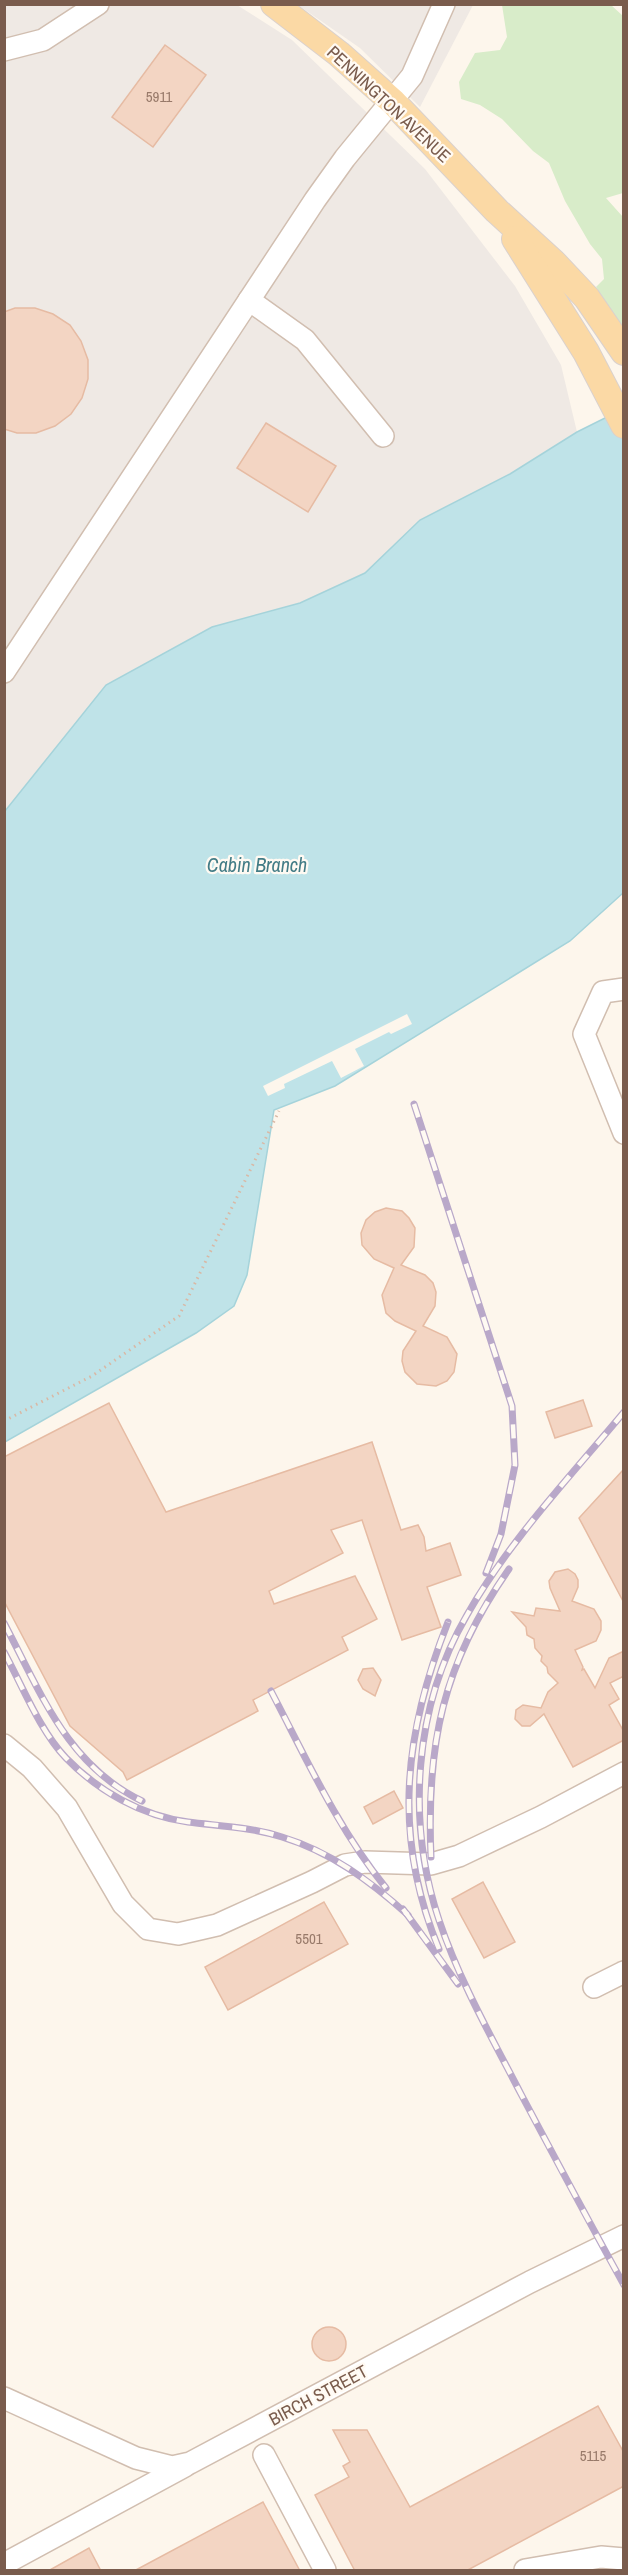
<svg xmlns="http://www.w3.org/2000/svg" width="628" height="2575" viewBox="0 0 628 2575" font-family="'Archivo Narrow',sans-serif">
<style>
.industrial{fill:#efe9e4}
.green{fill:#d8ecc9}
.water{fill:#bfe3e8;stroke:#a5d3da;stroke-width:1.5}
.pier{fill:#fdf6ec}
.building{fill:#f3d5c3;stroke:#e6bba3;stroke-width:1.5}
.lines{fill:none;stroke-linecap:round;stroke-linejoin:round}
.minor-casing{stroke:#d1beb0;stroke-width:24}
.major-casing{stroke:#dad1cd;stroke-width:28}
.path{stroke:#d9b8a5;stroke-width:3;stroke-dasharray:1.5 4.5;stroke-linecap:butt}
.minor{stroke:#fff;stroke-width:21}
.major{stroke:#fbd9a5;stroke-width:26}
.rail-casing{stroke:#b9a8c9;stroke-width:7}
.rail{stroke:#fffaf3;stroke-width:4.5;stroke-dasharray:14;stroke-linecap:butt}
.labels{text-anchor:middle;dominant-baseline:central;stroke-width:4.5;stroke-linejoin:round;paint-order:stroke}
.number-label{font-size:15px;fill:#987a6a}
.street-label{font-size:18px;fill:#7a5c4d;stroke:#fffaf3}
.water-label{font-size:20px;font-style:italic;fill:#437c86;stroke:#fffaf3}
</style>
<rect width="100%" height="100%" fill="#fdf6ec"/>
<g class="industrial">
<path d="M5 5H237L292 40 425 169 515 286 561 365 577 432 510 474 420 520 365 573 300 603 212 627 5 813Z"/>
<path d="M298 5H473L420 107 360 48Z"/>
</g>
<path class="green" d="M502 5H611L623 16V193L606 198 623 217V327L596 287 604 279 602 259 590 244 565 201 549 163 533 151 502 119 480 105 461 99 459 82 475 53 500 50 507 37Z"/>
<path class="water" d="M623 409V893L570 941 335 1086 274 1110 247 1275 234 1306 196 1333 5 1442V811L106 685 212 627 300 603 365 573 420 520 510 474 577 432Z"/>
<path class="pier" d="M407 1014 412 1024 391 1034 389 1032 355 1049 364 1066 341 1078 332 1061 284 1084 285 1088 268 1096 263 1086Z"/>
<g class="building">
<path d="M165 45 206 75 153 147 112 117Z"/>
<path d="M15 308H35L53 314 70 325 81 341 88 360V379L82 398 71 414 55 426 36 433H17L4 429V312Z"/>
<path d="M266 423 336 466 308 512 237 468Z"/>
<path d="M386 1208 402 1211 409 1218 415 1228 414 1247 401 1265 425 1275 433 1283 436 1292 435 1306 423 1326 447 1337 457 1354 454 1372 447 1381 436 1386 417 1384 405 1372 402 1361 403 1351 416 1331 395 1321 386 1313 382 1295 394 1268 374 1259 362 1245 361 1233 366 1220 375 1212Z"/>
<path d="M583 1400 592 1426 555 1438 546 1412Z"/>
<path d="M109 1403 166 1512 372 1442 401 1530 418 1525 424 1537 426 1551 450 1543 461 1575 427 1587 441 1627 402 1640 362 1520 331 1530 343 1553 269 1591 274 1604 355 1576 377 1619 342 1637 348 1650 253 1700 258 1711 127 1780 123 1772 70 1726 4 1601V1457Z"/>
<path d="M624 1469V1603L579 1518Z"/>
<path d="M568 1569 575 1574 578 1580V1587L572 1601 594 1609 601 1621V1630L596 1641 575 1650 583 1667 582 1670 584 1669 595 1688 609 1658 624 1651V1676L610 1683 619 1699 609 1705 624 1732V1740L573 1767 544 1714 530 1726H522L515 1719 516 1710 523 1705 541 1708 548 1692 558 1683 548 1673 547 1667 541 1661 542 1656 535 1648 534 1639 527 1635 526 1627 512 1612 534 1616 536 1608 560 1611 550 1588 549 1581 555 1572Z"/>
<path d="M373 1668 381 1680 375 1696 363 1689 358 1680 363 1669Z"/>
<path d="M394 1791 403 1808 373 1824 364 1807Z"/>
<path d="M483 1882 515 1942 484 1958 452 1899Z"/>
<path d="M324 1902 348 1944 228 2010 205 1967Z"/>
<circle cx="329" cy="2344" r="17"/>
<path d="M598 2406 624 2453V2486L466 2571H355L315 2495 349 2477 343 2466 350 2462 333 2430H367L410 2507Z"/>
<path d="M263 2502 300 2571H134Z"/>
<path d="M89 2548 101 2571H48Z"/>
</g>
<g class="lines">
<defs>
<g id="minor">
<path d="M4 50 43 40 98 4"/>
<path d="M249 300 305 340 383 436"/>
<path d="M4 672 315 200 345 158 412 76 444 4"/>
<path d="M624 989 603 992 584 1034 624 1133"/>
<path d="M4 1745 32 1768 67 1808 123 1904 148 1929 178 1934 217 1925 312 1882 345 1865 365 1862 431 1864 459 1856 541 1817 624 1773"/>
<path d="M594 1987 624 1972"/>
<path d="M4 2398 136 2458 172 2467 190 2463 530 2282 624 2236"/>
<path d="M264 2455 325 2570"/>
<path d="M4 2564 185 2466"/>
<path d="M525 2570 601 2557 624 2559"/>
</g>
<g id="major">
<path d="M274 4 339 54 393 102 497 211 553 262 587 298 624 352"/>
<path d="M515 239 586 352 624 425"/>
</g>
</defs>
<use href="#minor" class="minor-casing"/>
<use href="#major" class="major-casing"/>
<path class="path" d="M4 1421 92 1376 179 1316 279 1111"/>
<use href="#minor" class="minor"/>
<use href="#major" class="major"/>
<defs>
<g id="rail">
<path d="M414 1104 512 1406 515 1465 501 1534 486 1573"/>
<path d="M624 1412C569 1478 509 1541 467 1615 414 1706 406 1821 439 1920 459 1980 492 2038 521 2094 555 2158 589 2222 624 2285"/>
<path d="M4 1623C41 1693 67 1765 142 1801"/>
<path d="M4 1652C22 1685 40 1731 66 1758 98 1791 142 1816 188 1822 219 1826 251 1827 282 1837 331 1852 370 1881 408 1915"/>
<path d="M271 1691C306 1758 338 1829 386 1888"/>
<path d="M431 1857C426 1744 443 1663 509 1569"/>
<path d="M403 1909 458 1984"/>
<path d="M439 1949C392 1836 404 1733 448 1622"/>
</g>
</defs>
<use href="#rail" class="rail-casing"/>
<use href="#rail" class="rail"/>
</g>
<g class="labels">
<g class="number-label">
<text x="159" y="96">5911</text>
<text x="309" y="1938">5501</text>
<text x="593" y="2455">5115</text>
</g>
<g class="street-label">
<text transform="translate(389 104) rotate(43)">PENNINGTON AVENUE</text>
<text transform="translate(318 2395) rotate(-28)">BIRCH STREET</text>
</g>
<g class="water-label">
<text x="257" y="864">Cabin Branch</text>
</g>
</g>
<rect width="628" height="2575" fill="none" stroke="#7a5c4d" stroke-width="12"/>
</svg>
